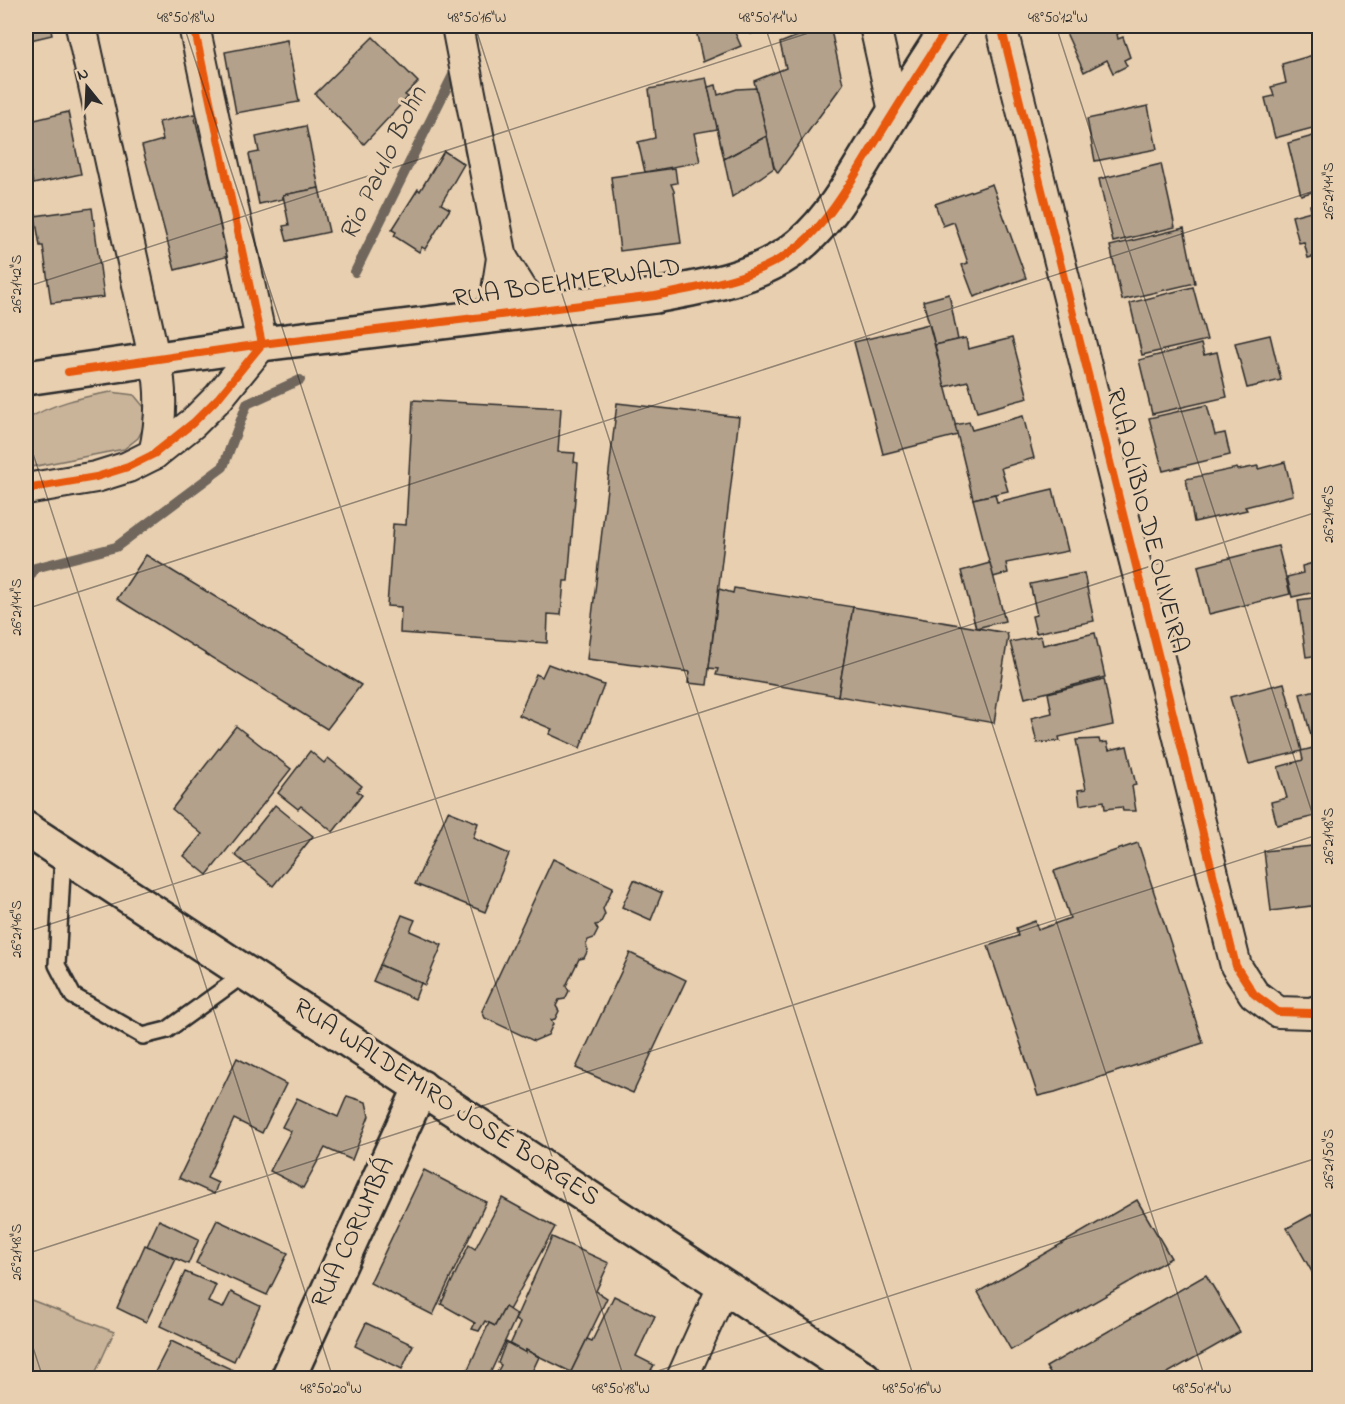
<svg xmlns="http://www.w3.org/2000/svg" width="1345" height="1404" viewBox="0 0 1345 1404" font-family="'Indie Flower',sans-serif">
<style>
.green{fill:#c9b49a;stroke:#7a7062;stroke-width:1.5}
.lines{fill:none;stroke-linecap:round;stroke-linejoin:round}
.stream{stroke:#6f665b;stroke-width:10}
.building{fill:#b3a18b;stroke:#2b2b2b;stroke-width:1.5}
.lane-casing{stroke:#2b2b2b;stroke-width:20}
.street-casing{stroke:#2b2b2b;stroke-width:34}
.secondary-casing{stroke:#2b2b2b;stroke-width:38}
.primary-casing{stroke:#2b2b2b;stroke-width:38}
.lane{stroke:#e8cfb0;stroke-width:15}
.street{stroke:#e8cfb0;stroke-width:30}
.secondary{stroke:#e8cfb0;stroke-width:33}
.primary{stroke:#e8cfb0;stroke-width:33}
.cycleway-casing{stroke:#e8cfb0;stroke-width:11}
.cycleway{stroke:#e8590c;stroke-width:8}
.ticks{fill:none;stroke:#2b2b2b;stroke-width:1.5;stroke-opacity:0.45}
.labels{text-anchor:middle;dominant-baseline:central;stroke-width:6;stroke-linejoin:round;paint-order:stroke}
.street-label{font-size:26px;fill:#2b2b2b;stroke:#e8cfb0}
.water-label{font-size:27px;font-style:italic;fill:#423f3b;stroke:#e8cfb0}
.neatline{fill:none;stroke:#2b2b2b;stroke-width:2}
.ticks-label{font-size:15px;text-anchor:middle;fill:#2b2b2b}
</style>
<rect width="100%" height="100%" fill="#e8cfb0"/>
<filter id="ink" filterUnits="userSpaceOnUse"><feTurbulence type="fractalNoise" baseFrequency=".0167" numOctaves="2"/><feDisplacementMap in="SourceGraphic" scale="12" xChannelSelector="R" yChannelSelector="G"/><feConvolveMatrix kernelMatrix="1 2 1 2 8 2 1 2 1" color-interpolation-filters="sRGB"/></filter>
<g filter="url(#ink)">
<g class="green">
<path d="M111 392 134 395 144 407 147 421 138 438 124 449 26 468V420C51 404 82 397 111 392Z"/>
<path d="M26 1298 114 1332 93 1378H26Z"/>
</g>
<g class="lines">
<g class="stream">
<path d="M355 272 453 75"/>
<path d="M26 583 35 568 116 547 223 467 247 404 300 380"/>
</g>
</g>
<g class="building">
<path d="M26 26H50L52 35 26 41Z"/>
<path d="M123 26H154L124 33Z"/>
<path d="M695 26H732L741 46 703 62Z"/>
<path d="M747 26H771L751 34Z"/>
<path d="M823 26H830L843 84 778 173 774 167 754 81 786 68 780 43Z"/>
<path d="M1063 26H1120L1122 32 1117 34 1118 39 1123 37 1130 57 1124 60 1127 66 1113 73 1107 60 1084 72Z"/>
<path d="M373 37 418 82 405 95 408 97 364 144 315 94Z"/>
<path d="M287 40 299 102 236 113 225 52Z"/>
<path d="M1320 53V126L1275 138 1265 98 1274 96 1271 87 1286 83 1282 64Z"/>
<path d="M706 78 718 129 694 133 700 162 645 172 638 142 655 138 649 89Z"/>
<path d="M716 85 718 95 737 89 756 88 767 136 724 159 708 87Z"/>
<path d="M1148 106 1157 149 1095 161 1087 119Z"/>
<path d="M68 112 81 174 33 184 26 150V122Z"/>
<path d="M194 114 229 256 175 270 142 146 163 140 159 122Z"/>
<path d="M306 126 319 188 283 195V199L259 204 249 154 259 152 256 137Z"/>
<path d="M1320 134V190L1301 195 1288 143Z"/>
<path d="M767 136 774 168 732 197 724 159Z"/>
<path d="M444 151 464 164 441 204 450 209 425 249 422 247 419 252 394 236 396 232 392 230 418 189 420 191Z"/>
<path d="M1161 164 1175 227 1113 242 1099 179Z"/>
<path d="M675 168 677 183 671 184 674 191 681 243 620 251 611 177Z"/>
<path d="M992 184 1026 278 974 297 962 265 968 263 954 222 943 226 935 204Z"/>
<path d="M319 188 329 232 287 241 283 226 289 225 283 195Z"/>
<path d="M1320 202V255L1308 258 1304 242 1299 243 1292 216 1311 211 1310 205Z"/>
<path d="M92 208 104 297 51 303 43 246H40L35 216Z"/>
<path d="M1184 228 1195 283 1122 300 1110 246Z"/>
<path d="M1193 287 1207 340 1142 355 1130 303Z"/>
<path d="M949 294 958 340 935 345 923 301Z"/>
<path d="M929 324 958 435 883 454 854 342Z"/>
<path d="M1270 335 1281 380 1247 388 1235 343Z"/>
<path d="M966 338 968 349 1012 338 1028 398 977 412 968 381 945 387 935 345Z"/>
<path d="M1201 344 1204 355 1217 352 1227 397 1152 414 1139 360Z"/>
<path d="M413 400 561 408 558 452 575 453 574 462 578 463 568 581H564L561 615 548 614 547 643 400 633 401 607 387 606 393 524 406 525Z"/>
<path d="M617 403 739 417 707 685 688 683 690 672 587 659Z"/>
<path d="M1207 405 1215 435 1225 433 1230 455 1163 471 1149 418Z"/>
<path d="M1023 416 1034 458 1001 468 1008 491 973 499 955 425 969 422 972 430Z"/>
<path d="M1285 462 1293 495 1245 507 1247 510 1194 522 1186 479 1237 468 1238 470 1258 466V469Z"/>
<path d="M1053 489 1068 551 1006 563 1008 573 993 577 973 499 995 494 997 502Z"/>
<path d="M1278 546 1290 594 1209 614 1198 566Z"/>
<path d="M146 555 353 680 361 685 327 729 117 599Z"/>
<path d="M1317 562 1320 571V591L1292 597 1287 577 1303 573 1302 566Z"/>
<path d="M990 563 1005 621 976 628 961 571Z"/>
<path d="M1084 573 1094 621 1036 633 1032 616 1037 615 1030 584Z"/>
<path d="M734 588 853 607 838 696 716 675 718 669 709 668 719 589 733 593Z"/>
<path d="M1320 597V655L1306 657 1298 600Z"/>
<path d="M853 607 1007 633 1008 637 994 723 838 696Z"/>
<path d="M1095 633 1105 677 1025 698 1010 642 1041 636 1043 645Z"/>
<path d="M548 664 604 685 580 748 549 734 552 729 519 715 536 674 542 677Z"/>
<path d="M1104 679 1113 725 1059 737 1060 741 1037 743 1031 718 1052 713 1048 693Z"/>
<path d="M1284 683 1302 751 1249 764 1230 697Z"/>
<path d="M1320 689V746L1314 747 1300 694Z"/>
<path d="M236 726 291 769 207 875 184 856 202 834 172 809Z"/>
<path d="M1099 739 1100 743 1107 742 1109 750 1127 746 1136 785 1132 786 1136 811H1123L1122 807 1105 809 1104 801 1080 805 1078 790 1086 789 1076 740Z"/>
<path d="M1317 747 1320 756V815L1277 825 1271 802 1287 798 1278 767 1303 760 1301 751Z"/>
<path d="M310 751 324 763 328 758 362 786 357 791 362 795 333 832 301 806 298 809 278 793Z"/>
<path d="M275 805 313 836 273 886 235 855Z"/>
<path d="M448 811 478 823 473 838 509 854 485 912 415 884Z"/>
<path d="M1138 843 1203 1043 1055 1092 1038 1096 988 946 1018 936 1016 928 1035 921 1038 930 1070 918 1054 871Z"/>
<path d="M1312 846 1319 905 1271 911 1264 851Z"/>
<path d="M553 859 613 887 603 909 605 914 600 924 595 925 598 930 594 938 588 940 586 945 588 950 584 958 579 959 566 986 569 991 565 999 559 1000 556 1006 559 1011 555 1019 551 1020 553 1024 548 1035 534 1041 485 1018 482 1011Z"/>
<path d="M634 880 662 893 651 920 622 907Z"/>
<path d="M402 915 415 920 410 931 442 945 425 985 380 965Z"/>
<path d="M630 953 686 980 633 1093 576 1068Z"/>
<path d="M380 965 421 983 415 999 373 981Z"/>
<path d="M237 1058 286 1084 262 1133 234 1119 207 1178 218 1183 214 1194 179 1178Z"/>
<path d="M347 1096 366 1102 369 1116 352 1160 325 1148 303 1188 270 1171 291 1131 282 1127 297 1098 338 1117Z"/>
<path d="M424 1170 486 1202 433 1315 370 1283Z"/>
<path d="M502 1198 555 1227 509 1310 505 1307 495 1326 485 1321 479 1331 472 1329 475 1323 441 1304 469 1245 475 1249Z"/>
<path d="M1137 1200 1171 1258 1011 1350 978 1292Z"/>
<path d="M1320 1210V1286L1287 1228Z"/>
<path d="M159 1220 199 1239 188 1264 147 1246Z"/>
<path d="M217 1220 288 1253 267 1295 196 1263Z"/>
<path d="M552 1237 609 1263 596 1291 607 1298 571 1372 526 1350V1353L510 1345 520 1323 515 1320Z"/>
<path d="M145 1245 176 1259 146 1322 117 1308Z"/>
<path d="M185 1272 216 1285 208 1302 223 1308 231 1292 260 1306 234 1361 160 1326Z"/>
<path d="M1206 1275 1240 1332 1159 1378H1053L1046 1367Z"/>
<path d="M614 1296 655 1316 636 1356 654 1365 651 1370 655 1372 651 1378H568L587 1339 592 1341Z"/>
<path d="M505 1307 517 1315 488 1378H464L489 1323 495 1326Z"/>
<path d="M366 1323 413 1345 402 1369 355 1346Z"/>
<path d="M171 1341 233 1370 229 1378H152Z"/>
<path d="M506 1342 526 1353V1350L539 1357 529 1378H494L501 1365 498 1363Z"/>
</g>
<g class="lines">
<defs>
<path id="lane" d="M63 854 57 965 73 996 143 1036 167 1030 246 973"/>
<g id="street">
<path d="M81 26 159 380C162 406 160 428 154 454"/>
<path d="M457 26 502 258 497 291 490 317"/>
<path d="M875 26 894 111"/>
<path d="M1001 26 1236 966 1254 994 1278 1012 1311 1013 1320 1010"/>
<path d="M502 258 522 290 542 310"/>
<path d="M26 489 96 477 128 467 154 454 193 423 219 397 262 344 194 26"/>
<path d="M682 1378 724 1285"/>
</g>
<g id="secondary">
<path d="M26 378 262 344 655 296C700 287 750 280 789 253 829 226 853 177 878 138 901 100 925 63 949 26"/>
<path d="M288 1378 421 1087"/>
</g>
<path id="primary" d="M26 829 864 1378"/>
</defs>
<use href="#lane" class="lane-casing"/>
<use href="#street" class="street-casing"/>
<use href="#secondary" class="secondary-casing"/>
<use href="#primary" class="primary-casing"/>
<use href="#lane" class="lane"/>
<use href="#street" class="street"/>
<use href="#secondary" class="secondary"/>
<use href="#primary" class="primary"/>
<defs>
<g id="cycleway">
<path d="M1001 26 1236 966 1254 994 1278 1012 1311 1013 1320 1010"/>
<path d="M68 372 262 344 655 296C700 287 750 280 789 253 829 226 853 177 878 138 901 100 925 63 949 26"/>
<path d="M26 489 96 477 128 467 154 454 193 423 219 397 262 344 194 26"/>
</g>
</defs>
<use href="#cycleway" class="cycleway-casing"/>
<use href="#cycleway" class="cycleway"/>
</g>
</g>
<path class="ticks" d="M184 26 624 1378M475 26 914 1378M765 26 1205 1378M1056 26 1320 837M26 287 830 26M26 432 333 1378M26 609 1320 189M26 932 1320 511M26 1254 1320 834M26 1326 43 1378M636 1378 1320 1157"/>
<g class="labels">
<g class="street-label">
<text transform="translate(567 284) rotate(-8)">RUA BOEHMERWALD</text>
<text transform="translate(1146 521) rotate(76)">RUA OLÍBIO DE OLIVEIRA</text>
<text transform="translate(446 1103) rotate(33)">RUA WALDEMIRO JOSÉ BORGES</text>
<text transform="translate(354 1233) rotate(-65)">RUA CORUMBÁ</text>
</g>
<g class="water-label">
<text transform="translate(384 164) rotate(-64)">Rio Paulo Bohn</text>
</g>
</g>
<rect width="1345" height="1404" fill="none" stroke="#e8cfb0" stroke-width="66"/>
<g transform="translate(87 87) rotate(342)" stroke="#e8cfb0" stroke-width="4.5" paint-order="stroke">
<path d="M0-4.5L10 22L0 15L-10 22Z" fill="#2b2b2b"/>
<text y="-9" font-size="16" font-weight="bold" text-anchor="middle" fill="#2b2b2b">N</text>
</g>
<rect x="33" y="33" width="1279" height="1338" class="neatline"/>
<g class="ticks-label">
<text x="186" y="22">48°50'18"W</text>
<text x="477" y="22">48°50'16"W</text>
<text x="768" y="22">48°50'14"W</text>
<text x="1058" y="22">48°50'12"W</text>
<text transform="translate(1328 191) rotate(-90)" y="5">26°21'44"S</text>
<text transform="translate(16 284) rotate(-90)" y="5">26°21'42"S</text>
<text transform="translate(1328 514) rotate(-90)" y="5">26°21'46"S</text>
<text transform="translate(16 607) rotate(-90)" y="5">26°21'44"S</text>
<text transform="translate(1328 836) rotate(-90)" y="5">26°21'48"S</text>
<text transform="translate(16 929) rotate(-90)" y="5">26°21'46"S</text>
<text transform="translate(1328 1159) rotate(-90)" y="5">26°21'50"S</text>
<text transform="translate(16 1252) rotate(-90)" y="5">26°21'48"S</text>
<text x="331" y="1393">48°50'20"W</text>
<text x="621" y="1393">48°50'18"W</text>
<text x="912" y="1393">48°50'16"W</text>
<text x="1202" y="1393">48°50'14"W</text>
</g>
</svg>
